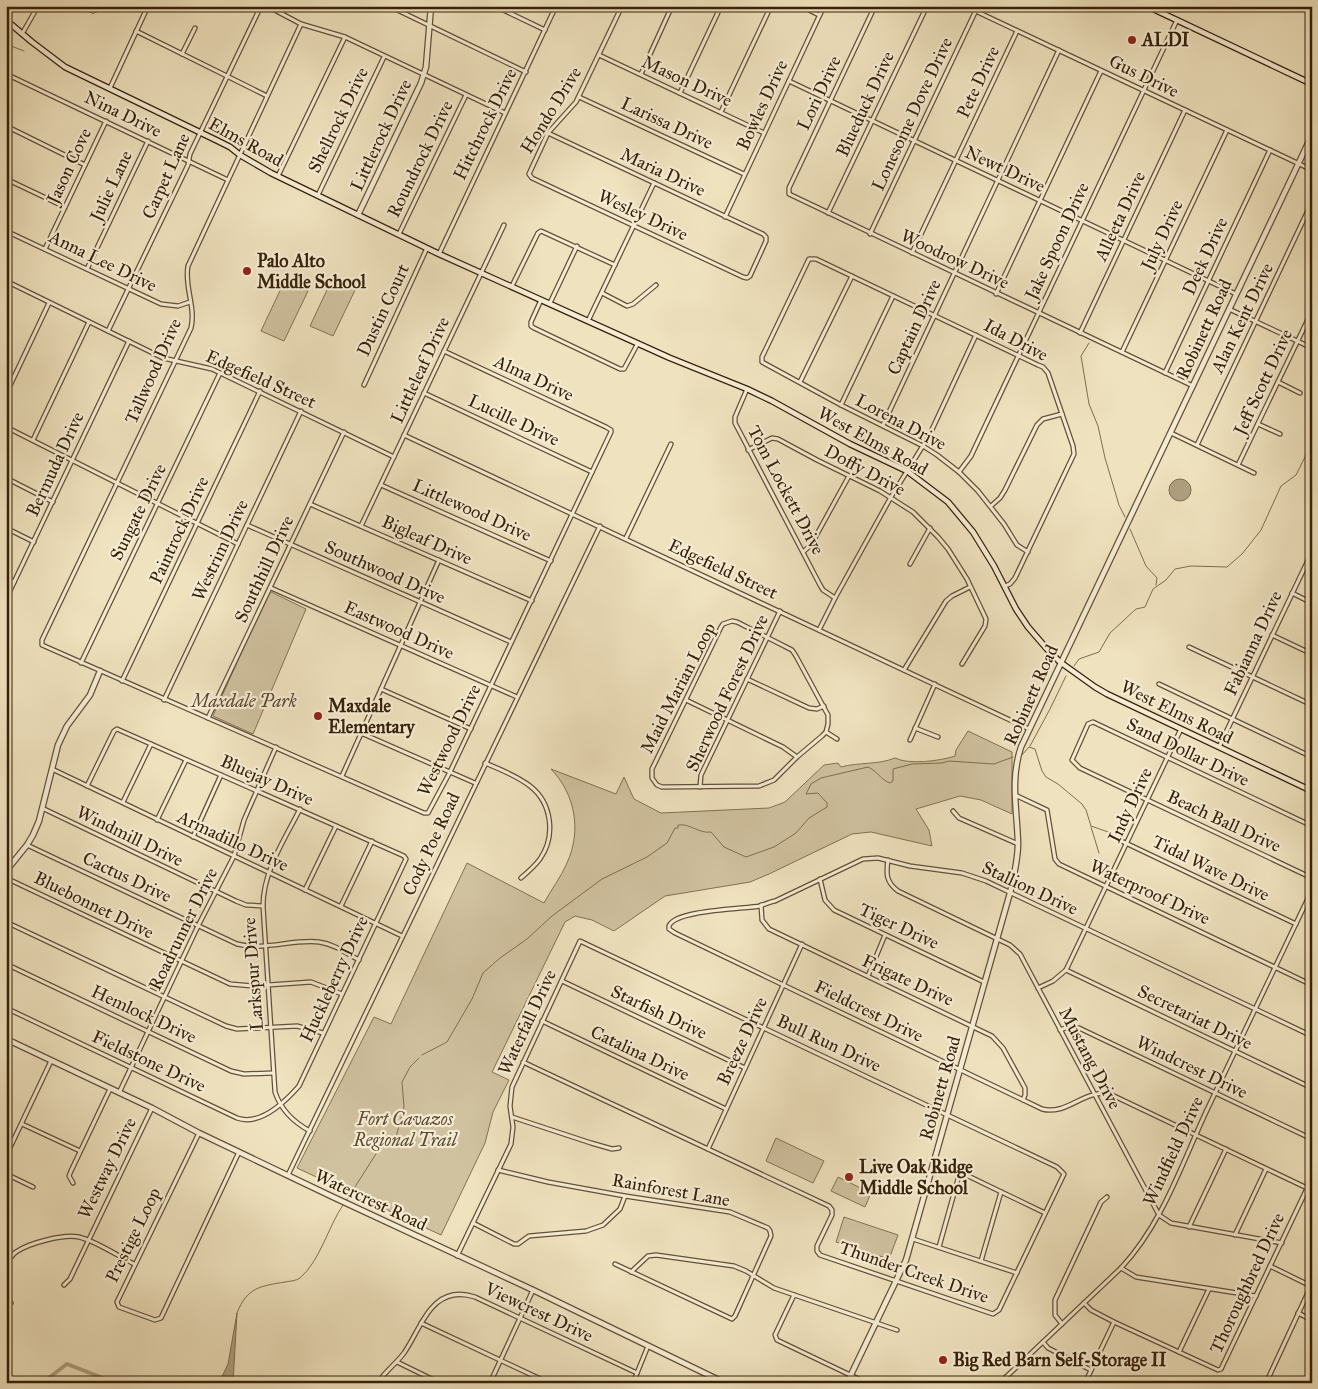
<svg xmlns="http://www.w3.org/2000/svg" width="1318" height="1389" viewBox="0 0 1318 1389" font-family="'IM FELL Great Primer',serif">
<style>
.green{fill:#d0c19f;stroke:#837154}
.water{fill:#b0a080;stroke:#7f6d50}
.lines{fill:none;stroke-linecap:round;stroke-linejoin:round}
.stream{stroke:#7f6d50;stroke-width:1}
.canal{stroke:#b0a080;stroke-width:4}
.minor-casing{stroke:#645136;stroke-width:5.5}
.tertiary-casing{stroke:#645136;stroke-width:7}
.secondary-casing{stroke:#362108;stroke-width:7}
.minor{stroke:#f5ecd5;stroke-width:3}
.tertiary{stroke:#f5ecd5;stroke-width:4.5}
.secondary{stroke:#f5ecd5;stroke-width:4.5}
.poi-dot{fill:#8f2418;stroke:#f5ecd5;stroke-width:2}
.labels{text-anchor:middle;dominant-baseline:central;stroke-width:4.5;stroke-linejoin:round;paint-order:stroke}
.poi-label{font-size:18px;font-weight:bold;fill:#362108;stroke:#f5ecd5;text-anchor:start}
.street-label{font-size:18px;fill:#362108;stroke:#f5ecd5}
.park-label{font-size:18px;font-style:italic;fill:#5c492e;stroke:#f5ecd5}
</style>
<rect width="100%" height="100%" fill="#efe2be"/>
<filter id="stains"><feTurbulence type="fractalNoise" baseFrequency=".004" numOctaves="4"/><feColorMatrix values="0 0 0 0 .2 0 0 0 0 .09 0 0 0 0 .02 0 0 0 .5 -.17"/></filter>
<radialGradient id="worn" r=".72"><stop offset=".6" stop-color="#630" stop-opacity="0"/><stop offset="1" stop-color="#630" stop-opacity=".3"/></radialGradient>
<g class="green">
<path d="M334 275 357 286 333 336 310 326Z"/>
<path d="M285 280 308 291 284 341 261 331Z"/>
<path d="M269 591 306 609 253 734 213 716Z"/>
<path d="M968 731 1012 752V814L981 800 960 796 916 809 929 830 932 846 871 832 852 834 769 874 750 882 665 896 614 931 592 920 575 916 565 922 492 1072 509 1080 493 1112 485 1143 441 1235 297 1168 374 1017 391 1024 467 863 544 903C551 890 561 877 567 863 582 830 575 794 551 769L616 794 624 777 634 799 661 813 769 808 785 802 824 765 838 763 841 767C859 762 878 765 895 758 909 765 940 761 955 756L956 750Z"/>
<path d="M776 1138 824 1161 813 1183 766 1161Z"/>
<path d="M838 1177 871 1193 865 1207 831 1191Z"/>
<path d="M844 1217 898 1235 889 1259 836 1242Z"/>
</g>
<g class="water">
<circle cx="1180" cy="490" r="11"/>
<path d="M237 1313 233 1383H219L228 1364Z"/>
</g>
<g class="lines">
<g class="stream">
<path d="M6 44 24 51"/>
<path d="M1089 343 1081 356 1089 404 1098 426 1105 458 1119 505 1125 517"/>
<path d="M1130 529 1146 566 1157 578 1156 585"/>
<path d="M1074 666 1079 659 1099 652 1110 633 1136 609 1145 607 1153 589 1166 580 1175 569 1191 566 1227 567 1242 554 1261 530 1281 486 1296 475 1307 453 1312 449"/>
<path d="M1030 746 1050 709 1066 676"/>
<path d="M1022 755 1029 747 1035 749 1042 771 1046 777 1058 784 1082 804 1086 810 1091 826 1111 833"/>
<path d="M1091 827 1099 853"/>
<path d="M422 1055 447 1042 472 999 483 973 500 958 527 939 552 916 602 879 647 857 667 843 675 828H678V825C690 823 699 834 711 832L724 847 746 857 774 847 796 833 809 818 827 807V803L818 793 806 794 811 784 821 778 868 767C877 771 881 780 890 783L893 781V769L912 764 942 763 949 761 994 764 1013 757"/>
<path d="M346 1201 381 1146 390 1147 395 1141 404 1107 402 1082 410 1067 419 1058"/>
<path d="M237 1313C247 1287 261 1286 285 1282 290 1281 296 1281 300 1278 320 1261 328 1227 343 1205"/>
</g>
<path class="canal" d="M45 1383 46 1380 67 1364 103 1378 105 1383"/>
<defs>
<g id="minor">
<path d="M81 6 93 11 96 10 99 6"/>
<path d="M267 6 301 24 345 37 505 113"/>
<path d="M389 6 526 72"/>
<path d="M495 6 545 30"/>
<path d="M801 6 819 15"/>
<path d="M875 6 789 188V194L1193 386"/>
<path d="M965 6 1312 170"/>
<path d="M301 24 188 266C184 286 196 307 191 328L42 640V645L424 813H428L450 772 611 432V430L606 427 444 351"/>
<path d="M136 31 267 96"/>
<path d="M22 34 38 6"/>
<path d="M182 54 195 28"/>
<path d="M599 55 764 133"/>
<path d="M6 74 228 180"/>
<path d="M641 74 672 6"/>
<path d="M789 81 1236 294"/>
<path d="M110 88 148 6"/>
<path d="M680 93 721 6"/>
<path d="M579 97 744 174"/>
<path d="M721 112 771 6"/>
<path d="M6 126 85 165"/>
<path d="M548 133 763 234 766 237V241L750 276 747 278 743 277 532 178 529 174 548 133 576 102 622 6"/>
<path d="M278 176 345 37"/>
<path d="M6 179 65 207"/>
<path d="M318 195 384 57"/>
<path d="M828 213 927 6"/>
<path d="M725 217 824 6"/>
<path d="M6 231 161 304 178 306 190 302"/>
<path d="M399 234 466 95"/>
<path d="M870 234 978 6"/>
<path d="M45 249 106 121"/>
<path d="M912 253 1017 31"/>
<path d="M439 254 556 6"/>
<path d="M87 269 148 141"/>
<path d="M6 281 163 358 212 369 394 457"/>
<path d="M512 286 538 233 541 231 615 265"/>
<path d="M6 290 10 283"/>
<path d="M602 293 627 306 633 304 656 285"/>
<path d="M996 294 1101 71"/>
<path d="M541 300 531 322V326L534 328 620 369H624L638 343"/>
<path d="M550 303 577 246"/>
<path d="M1229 309 1312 348"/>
<path d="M588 321 654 183"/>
<path d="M108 331 188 165 190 154 261 6"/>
<path d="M1080 333 1185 110"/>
<path d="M1122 352 1227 130"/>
<path d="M1165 373 1270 150"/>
<path d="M800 382 852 276"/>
<path d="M1278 382 1300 393"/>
<path d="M364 385 427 248"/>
<path d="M747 389 735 417V423L820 585 823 590 835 598"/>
<path d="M424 393 592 472"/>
<path d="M6 394 49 303"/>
<path d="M841 405 893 296"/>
<path d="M1258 424 1280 434"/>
<path d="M883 425 1059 50"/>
<path d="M6 427 238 544"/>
<path d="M1171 433 1254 473"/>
<path d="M404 435 1029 729"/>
<path d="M33 440 89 322"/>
<path d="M1197 445 1312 202"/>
<path d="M748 450 772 438 778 439 817 460 880 491 913 512 938 537 948 549 967 579 986 619 985 626 962 664"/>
<path d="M1238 465 1312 311"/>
<path d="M959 472 971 456 1177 20"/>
<path d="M6 478 53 502"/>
<path d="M381 485 551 561"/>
<path d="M310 504 532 601"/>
<path d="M991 506 1000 498 1005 490 1037 425 1043 419 1062 414"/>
<path d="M247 525 511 642"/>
<path d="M361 526 504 225"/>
<path d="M6 528 34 542"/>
<path d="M626 538 671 444"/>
<path d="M803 552 811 545 849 476"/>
<path d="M910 564 930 528"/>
<path d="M6 578 14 582"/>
<path d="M1005 586 1010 584 1015 578 1074 454 1073 446 1048 373 1043 367 1038 365 816 259H809L762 357V362L841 405 923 446 937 455 959 472 978 491 1004 524 1017 545 1028 552"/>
<path d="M271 588 517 697"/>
<path d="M1292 593 1312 603"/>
<path d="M6 599 129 341"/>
<path d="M732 621 737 622 792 650 796 656 828 715V724L826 732 822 736 797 757 774 780 759 786 662 787 657 785 652 778V769L721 627 723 624Z"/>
<path d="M819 630 835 598 891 497 929 436 976 335"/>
<path d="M1272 635 1312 654"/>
<path d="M1189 647 1312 705"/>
<path d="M81 663 220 373"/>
<path d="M904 670 946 601 952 596 970 587"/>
<path d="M747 679 809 708 817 709 824 706"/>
<path d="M122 681 260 391"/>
<path d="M1159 684 1312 757"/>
<path d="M381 689 471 729"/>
<path d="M164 700 301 411"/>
<path d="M686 700 783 747 797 757"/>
<path d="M6 707V713"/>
<path d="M208 718 344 432"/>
<path d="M915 728 938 737"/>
<path d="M826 732 837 739"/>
<path d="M361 733 475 783"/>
<path d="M910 740 935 684"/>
<path d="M1219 747 1312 552"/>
<path d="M485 763C500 769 517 776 530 786 552 803 556 836 540 859 535 866 528 872 521 878"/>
<path d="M52 769 402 936"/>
<path d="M342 776 439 560"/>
<path d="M700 787 701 775 780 611"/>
<path d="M1015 795 1047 810 1055 859 1059 864 1312 985"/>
<path d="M123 802 151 744"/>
<path d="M42 808 236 901 246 905 263 906"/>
<path d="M300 809C285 839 263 871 263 906L275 1092C281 1110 293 1122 310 1131"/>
<path d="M953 811 959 818 1018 844"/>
<path d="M157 820 186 760"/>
<path d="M1312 826 1093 722 1088 724 1072 760 1080 768 1312 878"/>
<path d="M193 837 221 775"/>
<path d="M1113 837 1296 924"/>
<path d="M27 845 237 944C264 951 292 939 319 942 334 944 346 953 359 960"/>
<path d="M888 860C886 874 886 882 898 891L1010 945 1020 954 1159 1215 1171 1223 1282 1243"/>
<path d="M6 878 230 984 253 986 311 982 342 994"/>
<path d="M820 879 825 900 834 910 984 982"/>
<path d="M305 890 336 826"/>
<path d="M761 905 762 920 769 929 992 1036 1003 1048 1025 1088V1095L1023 1100"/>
<path d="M341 906 372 841"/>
<path d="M6 922 226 1026 237 1029 297 1026 323 1033"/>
<path d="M6 964 231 1071 244 1074 273 1073"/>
<path d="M1066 970 1312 1088"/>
<path d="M868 976 885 935"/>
<path d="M562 981 745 1068"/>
<path d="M1038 988 1053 981 1066 970 1181 729"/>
<path d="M6 1008 237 1118C260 1126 285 1102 299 1086L406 859 404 856 117 729 114 731 87 786"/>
<path d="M542 1021 726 1109"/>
<path d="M1060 1030 1068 1027 1079 1028 1312 1139"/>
<path d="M119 1093 198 926 234 856 244 820 276 747"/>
<path d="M512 1117 591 1143 612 1149 619 1148"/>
<path d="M22 1124 80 1151"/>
<path d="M199 1133 117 1302 119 1307 155 1320 161 1318 239 1152"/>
<path d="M708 1149 802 944"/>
<path d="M6 1156 51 1061"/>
<path d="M935 1160 1045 1213"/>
<path d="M498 1170 548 1182 625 1196 730 1212 768 1228 770 1231 771 1236 735 1316 732 1319 615 1264"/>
<path d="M6 1174 33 1187"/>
<path d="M288 1175 600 526"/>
<path d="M73 1183 69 1176 71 1171 110 1089"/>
<path d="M1307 1188 1112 1095C1085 1087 1068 1116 1042 1109L675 933 669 929V926C675 910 743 909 760 906 765 904 770 902 775 901L863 859 878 858 910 866 962 873 986 881 1312 1036"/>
<path d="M473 1223 514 1244H518L529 1236 586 1231 603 1225 620 1209 625 1196"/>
<path d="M1189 1227 1226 1149"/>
<path d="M1235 1235 1266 1169"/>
<path d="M913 1239 1017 1273"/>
<path d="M939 1247 960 1172"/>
<path d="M457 1256 511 1144 513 1127 510 1106 512 1087 580 941 1057 1167 1064 1174 999 1310 993 1314 820 1255 817 1251V1246L832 1215V1210L829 1206 523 1062"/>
<path d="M981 1261 1001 1192"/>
<path d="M6 1264C9 1260 12 1255 16 1252 29 1243 63 1234 79 1237 96 1241 118 1256 134 1264"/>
<path d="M1270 1266 1311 1286"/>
<path d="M1121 1268 1136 1277 1256 1296"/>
<path d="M631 1272 648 1256 656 1255 734 1266 746 1271 774 1288 897 1330"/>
<path d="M64 1285 70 1279 152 1108"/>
<path d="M794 1295 775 1335 777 1340 867 1383"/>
<path d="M6 1300 11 1303"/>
<path d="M1084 1303 1091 1310 1114 1322 1218 1370 1221 1369 1312 1178"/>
<path d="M1298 1313 1312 1320"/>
<path d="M421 1323 549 1383"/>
<path d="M1062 1324 1055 1315V1300L1101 1202 1107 1197"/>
<path d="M1043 1342 1048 1348 1091 1370"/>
<path d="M1179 1352 1209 1289"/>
<path d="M397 1362 440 1383"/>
<path d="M1006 1377 1013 1383"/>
<path d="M378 1383C385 1371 396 1364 404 1353 422 1327 432 1283 475 1297L637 1373"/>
<path d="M490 1383 533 1290"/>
<path d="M633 1383 648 1346"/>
<path d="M1002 1383 1006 1377 1121 1268C1162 1224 1181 1166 1206 1112 1241 1038 1277 964 1312 890"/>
<path d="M1085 1383 1114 1322"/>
<path d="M1266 1383 1312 1284"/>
</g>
<g id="tertiary">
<path d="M358 215 421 83 426 67 431 6"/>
<path d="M6 871 27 845 33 835 39 821 58 745 67 726 90 695 100 671"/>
<path d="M6 1039 152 1108 199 1133 333 1197 533 1290 725 1383"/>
<path d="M847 1383 906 1260 1010 893C1014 876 1018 860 1018 843 1017 809 1010 780 1021 747L1312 135"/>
</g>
<g id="secondary">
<path d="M1147 6 1312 84"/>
<path d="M6 20 32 42 65 67 218 141 230 147 240 155 271 173 439 254 670 358 747 389 772 401 850 444 907 471 948 502 973 532 994 566 1016 609 1028 627 1047 649 1060 662 1095 687 1107 694 1312 791"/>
</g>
</defs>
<use href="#minor" class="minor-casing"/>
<use href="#tertiary" class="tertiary-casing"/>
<use href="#secondary" class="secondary-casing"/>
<use href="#minor" class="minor"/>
<use href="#tertiary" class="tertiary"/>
<use href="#secondary" class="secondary"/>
</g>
<g class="poi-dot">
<circle cx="1132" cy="40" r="5"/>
<circle cx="247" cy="271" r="5"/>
<circle cx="318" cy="716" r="5"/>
<circle cx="849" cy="1177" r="5"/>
<circle cx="943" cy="1360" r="5"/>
</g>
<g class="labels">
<g class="poi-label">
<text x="1142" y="40">ALDI</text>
<text x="257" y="261">Palo Alto<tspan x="257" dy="21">Middle School</tspan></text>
<text x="328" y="706">Maxdale<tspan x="328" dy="21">Elementary</tspan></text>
<text x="859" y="1167">Live Oak Ridge<tspan x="859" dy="21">Middle School</tspan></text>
<text x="953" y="1360">Big Red Barn Self-Storage II</text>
</g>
<g class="street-label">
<text transform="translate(1144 76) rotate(26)">Gus Drive</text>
<text transform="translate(687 81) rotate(25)">Mason Drive</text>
<text transform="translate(978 82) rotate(-65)">Pete Drive</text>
<text transform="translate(819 93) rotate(-65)">Lori Drive</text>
<text transform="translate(865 104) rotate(-65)">Blueduck Drive</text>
<text transform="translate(762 105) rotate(-65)">Bowles Drive</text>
<text transform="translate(551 110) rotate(-58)">Hondo Drive</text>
<text transform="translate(123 114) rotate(26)">Nina Drive</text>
<text transform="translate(912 114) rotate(-65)">Lonesome Dove Drive</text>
<text transform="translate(338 120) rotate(-64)">Shellrock Drive</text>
<text transform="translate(667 123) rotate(25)">Larissa Drive</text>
<text transform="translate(485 124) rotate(-64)">Hitchrock Drive</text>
<text transform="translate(381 135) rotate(-65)">Littlerock Drive</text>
<text transform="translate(246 142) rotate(29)">Elms Road</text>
<text transform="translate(420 159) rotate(-64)">Roundrock Drive</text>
<text transform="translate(69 166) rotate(-65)">Jason Cove</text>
<text transform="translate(1005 169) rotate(25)">Newt Drive</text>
<text transform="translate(663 172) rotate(25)">Maria Drive</text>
<text transform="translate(166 176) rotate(-66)">Carpet Lane</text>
<text transform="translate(111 186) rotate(-65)">Julie Lane</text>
<text transform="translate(643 215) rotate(25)">Wesley Drive</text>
<text transform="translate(1120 216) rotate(-65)">Alleeta Drive</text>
<text transform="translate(1162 235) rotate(-65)">July Drive</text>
<text transform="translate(1057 241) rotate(-65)">Jake Spoon Drive</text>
<text transform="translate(1205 256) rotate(-65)">Deek Drive</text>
<text transform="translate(955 259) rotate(25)">Woodrow Drive</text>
<text transform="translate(103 261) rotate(26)">Anna Lee Drive</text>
<text transform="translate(383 310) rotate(-65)">Dustin Court</text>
<text transform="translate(1242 318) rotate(-64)">Alan Kent Drive</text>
<text transform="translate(914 327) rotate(-65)">Captain Drive</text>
<text transform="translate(1204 329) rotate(-65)">Robinett Road</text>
<text transform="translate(1016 340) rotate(28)">Ida Drive</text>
<text transform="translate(420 370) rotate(-65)">Littleleaf Drive</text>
<text transform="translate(153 371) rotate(-66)">Tallwood Drive</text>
<text transform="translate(534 378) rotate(25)">Alma Drive</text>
<text transform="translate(261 379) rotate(24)">Edgefield Street</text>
<text transform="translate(1263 382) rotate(-65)">Jeff Scott Drive</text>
<text transform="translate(514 420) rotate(25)">Lucille Drive</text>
<text transform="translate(901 422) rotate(28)">Lorena Drive</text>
<text transform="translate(873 441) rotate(29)">West Elms Road</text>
<text transform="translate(55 464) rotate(-65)">Bermuda Drive</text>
<text transform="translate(865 470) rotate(28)">Doffy Drive</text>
<text transform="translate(786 490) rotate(62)">Tom Lockett Drive</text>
<text transform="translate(472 510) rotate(24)">Littlewood Drive</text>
<text transform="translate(138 512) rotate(-64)">Sungate Drive</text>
<text transform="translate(179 530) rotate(-65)">Paintrock Drive</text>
<text transform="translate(427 540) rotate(24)">Bigleaf Drive</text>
<text transform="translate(220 550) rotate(-65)">Westrim Drive</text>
<text transform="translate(264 569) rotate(-65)">Southhill Drive</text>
<text transform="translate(723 569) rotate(25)">Edgefield Street</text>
<text transform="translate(385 572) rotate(24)">Southwood Drive</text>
<text transform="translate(399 630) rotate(24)">Eastwood Drive</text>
<text transform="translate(1253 643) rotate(-65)">Fabianna Drive</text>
<text transform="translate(678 688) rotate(-63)">Maid Marian Loop</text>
<text transform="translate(727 693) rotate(-65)">Sherwood Forest Drive</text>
<text transform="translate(1031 695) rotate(-66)">Robinett Road</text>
<text transform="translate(1177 712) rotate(26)">West Elms Road</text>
<text transform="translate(449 740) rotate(-64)">Westwood Drive</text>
<text transform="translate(1188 752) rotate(26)">Sand Dollar Drive</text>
<text transform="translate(267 780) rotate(24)">Bluejay Drive</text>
<text transform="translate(1130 805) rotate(-65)">Indy Drive</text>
<text transform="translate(1224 821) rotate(25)">Beach Ball Drive</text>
<text transform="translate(130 836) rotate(26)">Windmill Drive</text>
<text transform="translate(233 841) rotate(25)">Armadillo Drive</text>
<text transform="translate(431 844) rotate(-65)">Cody Poe Road</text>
<text transform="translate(1211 868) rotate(26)">Tidal Wave Drive</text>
<text transform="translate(127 877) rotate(25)">Cactus Drive</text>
<text transform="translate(1030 888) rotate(25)">Stallion Drive</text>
<text transform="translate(1150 892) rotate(25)">Waterproof Drive</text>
<text transform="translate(94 905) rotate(26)">Bluebonnet Drive</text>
<text transform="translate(899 926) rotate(25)">Tiger Drive</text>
<text transform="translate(183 929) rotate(-64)">Roadrunner Drive</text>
<text transform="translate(253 974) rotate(-94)">Larkspur Drive</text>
<text transform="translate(334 979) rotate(-65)">Huckleberry Drive</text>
<text transform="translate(908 980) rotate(25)">Frigate Drive</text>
<text transform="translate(869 1011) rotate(26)">Fieldcrest Drive</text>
<text transform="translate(659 1012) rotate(25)">Starfish Drive</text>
<text transform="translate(144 1014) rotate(25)">Hemlock Drive</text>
<text transform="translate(1195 1017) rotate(26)">Secretariat Drive</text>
<text transform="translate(527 1022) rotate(-65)">Waterfall Drive</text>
<text transform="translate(742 1041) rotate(-65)">Breeze Drive</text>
<text transform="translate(829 1043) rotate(25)">Bull Run Drive</text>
<text transform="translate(640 1053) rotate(25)">Catalina Drive</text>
<text transform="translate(1090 1058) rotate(62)">Mustang Drive</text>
<text transform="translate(149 1061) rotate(25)">Fieldstone Drive</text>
<text transform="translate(1192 1067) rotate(26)">Windcrest Drive</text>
<text transform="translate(940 1088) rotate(-74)">Robinett Road</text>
<text transform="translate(1173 1151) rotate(-65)">Windfield Drive</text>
<text transform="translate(107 1168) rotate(-64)">Westway Drive</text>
<text transform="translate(671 1190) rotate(10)">Rainforest Lane</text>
<text transform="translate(371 1200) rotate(25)">Watercrest Road</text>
<text transform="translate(133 1235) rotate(-64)">Prestige Loop</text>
<text transform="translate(914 1272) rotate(19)">Thunder Creek Drive</text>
<text transform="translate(1247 1283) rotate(-65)">Thoroughbred Drive</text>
<text transform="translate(539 1312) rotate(25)">Viewcrest Drive</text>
</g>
<g class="park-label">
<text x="244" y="701">Maxdale Park</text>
<text x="405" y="1119">Fort Cavazos<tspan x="405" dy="21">Regional Trail</tspan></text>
</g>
</g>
<rect width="1318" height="1389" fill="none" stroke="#efe2be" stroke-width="25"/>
<rect x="8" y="8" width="1303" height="1374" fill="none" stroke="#362108" stroke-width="2.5"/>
<rect x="12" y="12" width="1293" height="1364" fill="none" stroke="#362108"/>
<rect width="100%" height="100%" filter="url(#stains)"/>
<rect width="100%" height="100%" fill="url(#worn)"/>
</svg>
